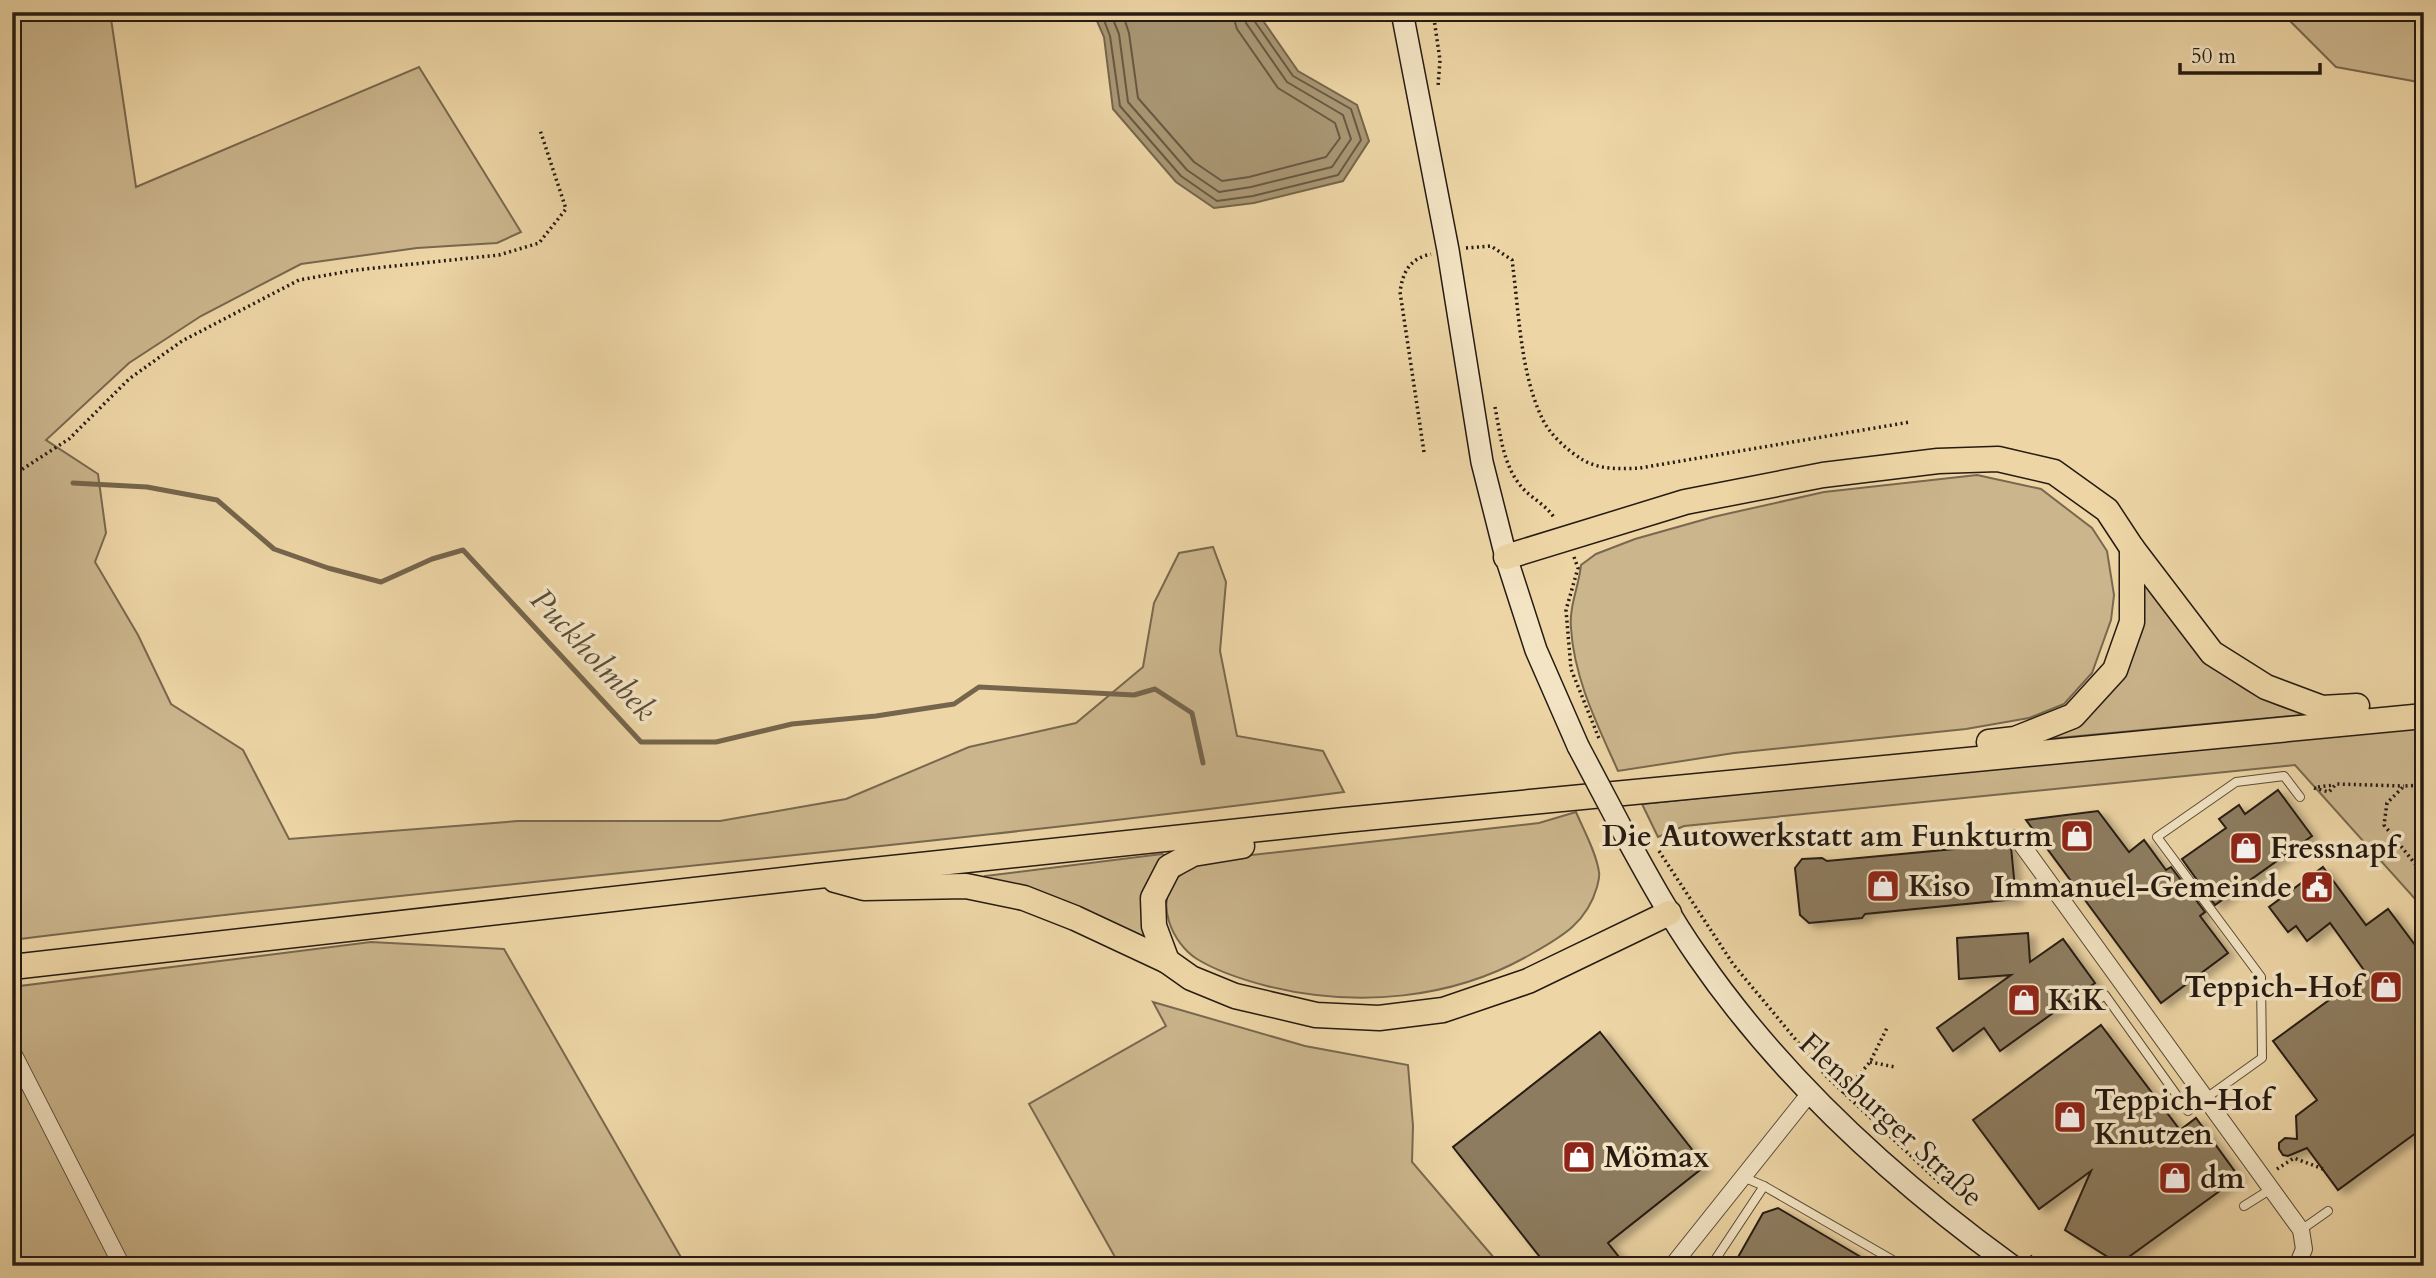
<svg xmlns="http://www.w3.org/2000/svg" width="2436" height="1278" viewBox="0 0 2436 1278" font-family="Cardo,serif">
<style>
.green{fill:#cbb58c;stroke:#78684f;stroke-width:2}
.water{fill:#a99673;stroke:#75654c;stroke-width:2}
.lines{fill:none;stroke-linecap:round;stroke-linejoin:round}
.shore{stroke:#685842;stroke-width:2}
.stream{stroke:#75654c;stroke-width:5}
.building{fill:#8d7c5e;stroke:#261b12;stroke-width:2;filter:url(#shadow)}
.lane-casing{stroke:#584a37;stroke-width:10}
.street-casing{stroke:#584a37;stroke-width:18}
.secondary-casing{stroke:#261b12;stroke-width:24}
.primary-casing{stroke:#261b12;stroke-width:27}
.path{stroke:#261b12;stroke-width:3.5;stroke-dasharray:2 3.5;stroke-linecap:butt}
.lane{stroke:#f3e4c4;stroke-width:8}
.street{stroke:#f3e4c4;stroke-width:16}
.secondary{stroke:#f3e4c4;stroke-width:21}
.primary{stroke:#edd5a5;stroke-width:24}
.secondary-bridge-casing{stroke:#261b12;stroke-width:24;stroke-linecap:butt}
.secondary-bridge{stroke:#f3e4c4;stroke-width:21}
.labels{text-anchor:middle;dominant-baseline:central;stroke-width:7;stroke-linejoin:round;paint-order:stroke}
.poi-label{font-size:30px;font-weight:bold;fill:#261b12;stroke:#f3e4c4;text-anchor:start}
.street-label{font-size:30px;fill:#261b12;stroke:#f3e4c4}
.water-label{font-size:32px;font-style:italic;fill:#5a4c39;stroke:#f3e4c4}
</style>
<defs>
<filter id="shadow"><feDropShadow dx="7" dy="4" stdDeviation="3.5" flood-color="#0004"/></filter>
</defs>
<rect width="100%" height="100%" fill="#edd5a5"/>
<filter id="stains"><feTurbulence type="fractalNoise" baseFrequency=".00286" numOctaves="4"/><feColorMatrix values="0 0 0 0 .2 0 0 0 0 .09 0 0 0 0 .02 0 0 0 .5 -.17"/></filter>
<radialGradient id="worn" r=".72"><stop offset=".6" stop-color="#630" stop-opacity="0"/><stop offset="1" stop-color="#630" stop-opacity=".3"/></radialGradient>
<g class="green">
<path d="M12 12H110L136 187 419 67 521 232 497 243 417 248 301 264 201 316 129 363 46 440 98 474 106 533 95 562 138 635 171 704 243 750 289 839 518 821H720L846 799 969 747 1076 723 1143 667 1154 603 1179 553 1213 547 1226 582 1220 651 1237 736 1323 751 1344 792C901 850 456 885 12 940Z"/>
<path d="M2281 12H2424V83L2336 67Z"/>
<path d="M1977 475 2041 489 2092 528 2107 551 2114 595 2111 620 2092 673 2064 704 2029 718 1966 729 1734 753 1618 771C1598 726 1574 679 1571 628 1569 606 1579 586 1581 565L1596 554 1635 539 1713 517 1824 492Z"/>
<path d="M2136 571C2184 632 2220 693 2301 712L2302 715 2047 739 2104 694Z"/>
<path d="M2424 723V909L2295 765 1684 826 1658 837 1642 804Z"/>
<path d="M1576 812C1584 831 1596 852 1599 872 1600 877 1598 882 1597 887 1587 922 1563 936 1533 953 1453 1000 1356 1008 1267 986 1244 980 1218 972 1197 959 1173 944 1153 902 1178 877 1189 867 1201 863 1215 859L1539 823Z"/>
<path d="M1162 854 1164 855 1147 939 986 879 985 876Z"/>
<path d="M371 942 504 949 686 1266H12V987Z"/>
<path d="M1153 1002 1305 1046 1408 1065 1413 1126 1412 1162 1501 1266H1120L1029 1104 1166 1026Z"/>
</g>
<path class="water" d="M1093 12H1257L1298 71 1357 105 1369 141 1343 181 1254 203 1214 208 1176 182 1113 109 1104 37Z"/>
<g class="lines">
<g class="shore">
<path d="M1101 12 1110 36 1120 106 1181 176 1217 201 1253 196 1338 175 1361 140 1351 109 1293 76 1253 19 1252 12"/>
<path d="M1110 12 1119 34 1128 102 1187 170 1219 192 1251 187 1332 167 1351 139 1343 115 1287 82 1246 23 1243 12"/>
<path d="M1122 12 1129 33 1138 98 1194 162 1222 181 1249 177 1326 157 1340 138 1335 123 1278 88 1237 29 1232 12"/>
</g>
<path class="stream" d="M73 483 147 487 217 500 274 549 328 568 381 582 432 559 463 550 641 742H716L792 724 876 716 954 704 979 687 1134 695 1155 689 1192 713 1203 763"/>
</g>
<g class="building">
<path d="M2278 790 2312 836 2215 905 2182 859 2226 828 2219 819 2239 805 2245 814Z"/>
<path d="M2098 811 2129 852 2144 840 2166 870 2171 867 2205 912 2200 916 2228 953 2161 1003 2026 820Z"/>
<path d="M2007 838 2011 847 2016 899 1865 914 1862 918 1809 923 1800 915 1795 868 1802 859 1822 858 1827 861 1986 846 1985 841Z"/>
<path d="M2323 867 2366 925 2388 909 2424 957V1127L2338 1190 2307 1148 2288 1156 2283 1155 2279 1149V1143L2285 1138 2297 1139 2296 1116 2317 1100 2273 1041 2366 973 2330 923 2307 941 2296 926 2288 932 2269 907Z"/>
<path d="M2028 933 2030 962 2063 939 2095 983 2000 1051 1984 1028 1953 1051 1937 1028 2011 975 1959 979 1957 938Z"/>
<path d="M2101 1025 2180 1130 2196 1118 2239 1177 2119 1264 2065 1230 2091 1171 2039 1209 1973 1120Z"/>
<path d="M1600 1032 1705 1166 1608 1243 1626 1266H1547L1453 1147Z"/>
<path d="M1778 1208 1876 1266H1733L1763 1213Z"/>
</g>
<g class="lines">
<defs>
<g id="lane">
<path d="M2088 1007 2105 995 2188 1111 2262 1058 2261 977 2157 837 2236 782 2284 776 2300 797"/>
<path d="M1764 1186 1903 1266"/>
<path d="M2244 1206 2271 1189"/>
<path d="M2301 1230 2328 1211"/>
<path d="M1711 1266 1764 1186 1743 1177"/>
</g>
<g id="street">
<path d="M2017 838 2301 1230 2304 1249 2297 1266"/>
<path d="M12 1051 122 1266"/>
<path d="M1672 1266 1810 1093"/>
</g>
<g id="secondary">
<path d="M1402 12 1448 250 1482 462 1506 557 1536 650 1578 746"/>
<path d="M1624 833C1647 875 1670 917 1698 957 1780 1076 1895 1181 2012 1266"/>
</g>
<g id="primary">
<path d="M1506 557 1685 502 1823 475 1938 461 1998 459 2054 472 2107 510 2132 548 2212 653 2266 687 2322 708 2357 706"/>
<path d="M1989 742 2015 739 2073 716 2115 670 2132 622V548"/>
<path d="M835 880 864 888 966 886 1024 898 1075 918 1167 961 1191 978 1235 996 1316 1015 1379 1018 1443 1010 1528 981 1669 913"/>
<path d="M1167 961 1154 926 1153 898 1169 867 1193 854 1242 846"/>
<path d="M12 967 817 876 1344 820 2424 716"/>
</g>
</defs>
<use href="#lane" class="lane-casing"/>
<use href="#street" class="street-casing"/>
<use href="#secondary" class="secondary-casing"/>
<use href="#primary" class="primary-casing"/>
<g class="path">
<path d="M1433 12 1440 60 1438 87"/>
<path d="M1466 248 1491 246 1512 260C1519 311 1520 372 1542 418 1549 434 1568 451 1583 460 1600 470 1622 469 1640 468L1910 422"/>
<path d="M1495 407C1500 433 1503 464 1520 485 1530 498 1546 504 1555 519"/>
<path d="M1424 452 1400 292C1403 272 1409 259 1431 254"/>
<path d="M12 472H18L69 439 129 379 182 341 299 280 356 270 499 255 539 243 566 209 540 130"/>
<path d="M1574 557 1578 568 1566 610 1571 669 1600 741"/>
<path d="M2424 785 2404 786 2387 803 2384 825 2424 875"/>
<path d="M2318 787 2334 785"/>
<path d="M2314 788 2329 792 2336 784 2404 786"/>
<path d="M1659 851 1733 964 1826 1076 1942 1185"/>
<path d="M12 1023 19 1037"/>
<path d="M1870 1062 1895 1067"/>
<path d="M1843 1094 1870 1062 1887 1028"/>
<path d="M2277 1169 2294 1158 2323 1169"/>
<path d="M2030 1256 2042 1266"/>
</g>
<use href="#lane" class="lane"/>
<use href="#street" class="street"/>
<use href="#secondary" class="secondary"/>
<use href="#primary" class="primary"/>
<defs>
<path id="secondary-bridge" d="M1578 746 1624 833"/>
</defs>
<use href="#secondary-bridge" class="secondary-bridge-casing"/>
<use href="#secondary-bridge" class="secondary-bridge"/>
</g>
<defs>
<symbol id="shop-square" viewBox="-11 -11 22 22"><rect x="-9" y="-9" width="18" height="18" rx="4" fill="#8f2418" stroke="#f3e4c4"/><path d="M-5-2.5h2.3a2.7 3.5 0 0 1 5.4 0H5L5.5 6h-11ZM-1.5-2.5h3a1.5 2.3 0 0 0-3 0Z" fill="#fff"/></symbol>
<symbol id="civic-square" viewBox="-11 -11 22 22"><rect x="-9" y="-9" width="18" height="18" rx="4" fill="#8f2418" stroke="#f3e4c4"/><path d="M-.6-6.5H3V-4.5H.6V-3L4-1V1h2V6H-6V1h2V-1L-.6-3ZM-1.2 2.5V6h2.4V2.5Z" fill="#fff"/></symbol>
</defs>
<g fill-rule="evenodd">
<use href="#shop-square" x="2058" y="817" width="38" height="38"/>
<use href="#shop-square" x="2227" y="829" width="38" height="38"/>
<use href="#shop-square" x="1864" y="867" width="38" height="38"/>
<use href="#civic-square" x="2298" y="868" width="38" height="38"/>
<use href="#shop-square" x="2367" y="968" width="38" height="38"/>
<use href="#shop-square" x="2005" y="981" width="38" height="38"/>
<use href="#shop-square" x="2051" y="1098" width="38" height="38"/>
<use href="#shop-square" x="1560" y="1138" width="38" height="38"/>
<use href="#shop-square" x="2156" y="1159" width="38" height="38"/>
</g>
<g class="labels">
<g class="poi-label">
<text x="2052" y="836" text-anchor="end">Die Autowerkstatt am Funkturm</text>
<text x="2270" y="848">Fressnapf</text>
<text x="1908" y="886">Kiso</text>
<text x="2292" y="887" text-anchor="end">Immanuel-Gemeinde</text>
<text x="2362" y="987" text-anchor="end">Teppich-Hof</text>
<text x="2048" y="1000">KiK</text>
<text x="2094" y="1100">Teppich-Hof<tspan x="2094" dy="34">Knutzen</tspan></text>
<text x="1604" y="1157">Mömax</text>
<text x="2200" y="1178">dm</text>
</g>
<g class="street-label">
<text transform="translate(1891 1120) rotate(43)">Flensburger Straße</text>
</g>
<g class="water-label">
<text transform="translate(593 655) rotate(47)">Puckholmbek</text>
</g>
</g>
<rect width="2436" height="1278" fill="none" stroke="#edd5a5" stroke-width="42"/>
<rect x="14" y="14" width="2408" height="1250" fill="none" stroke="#261b12" stroke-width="3.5"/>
<rect x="21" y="21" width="2394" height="1236" fill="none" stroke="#261b12" stroke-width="2"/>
<path d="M2180 63v10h140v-10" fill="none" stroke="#261b12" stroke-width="3.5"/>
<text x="2191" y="63" font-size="21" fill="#261b12" stroke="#f3e4c4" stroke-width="5" paint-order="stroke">50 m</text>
<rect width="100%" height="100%" filter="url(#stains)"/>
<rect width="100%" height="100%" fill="url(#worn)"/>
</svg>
